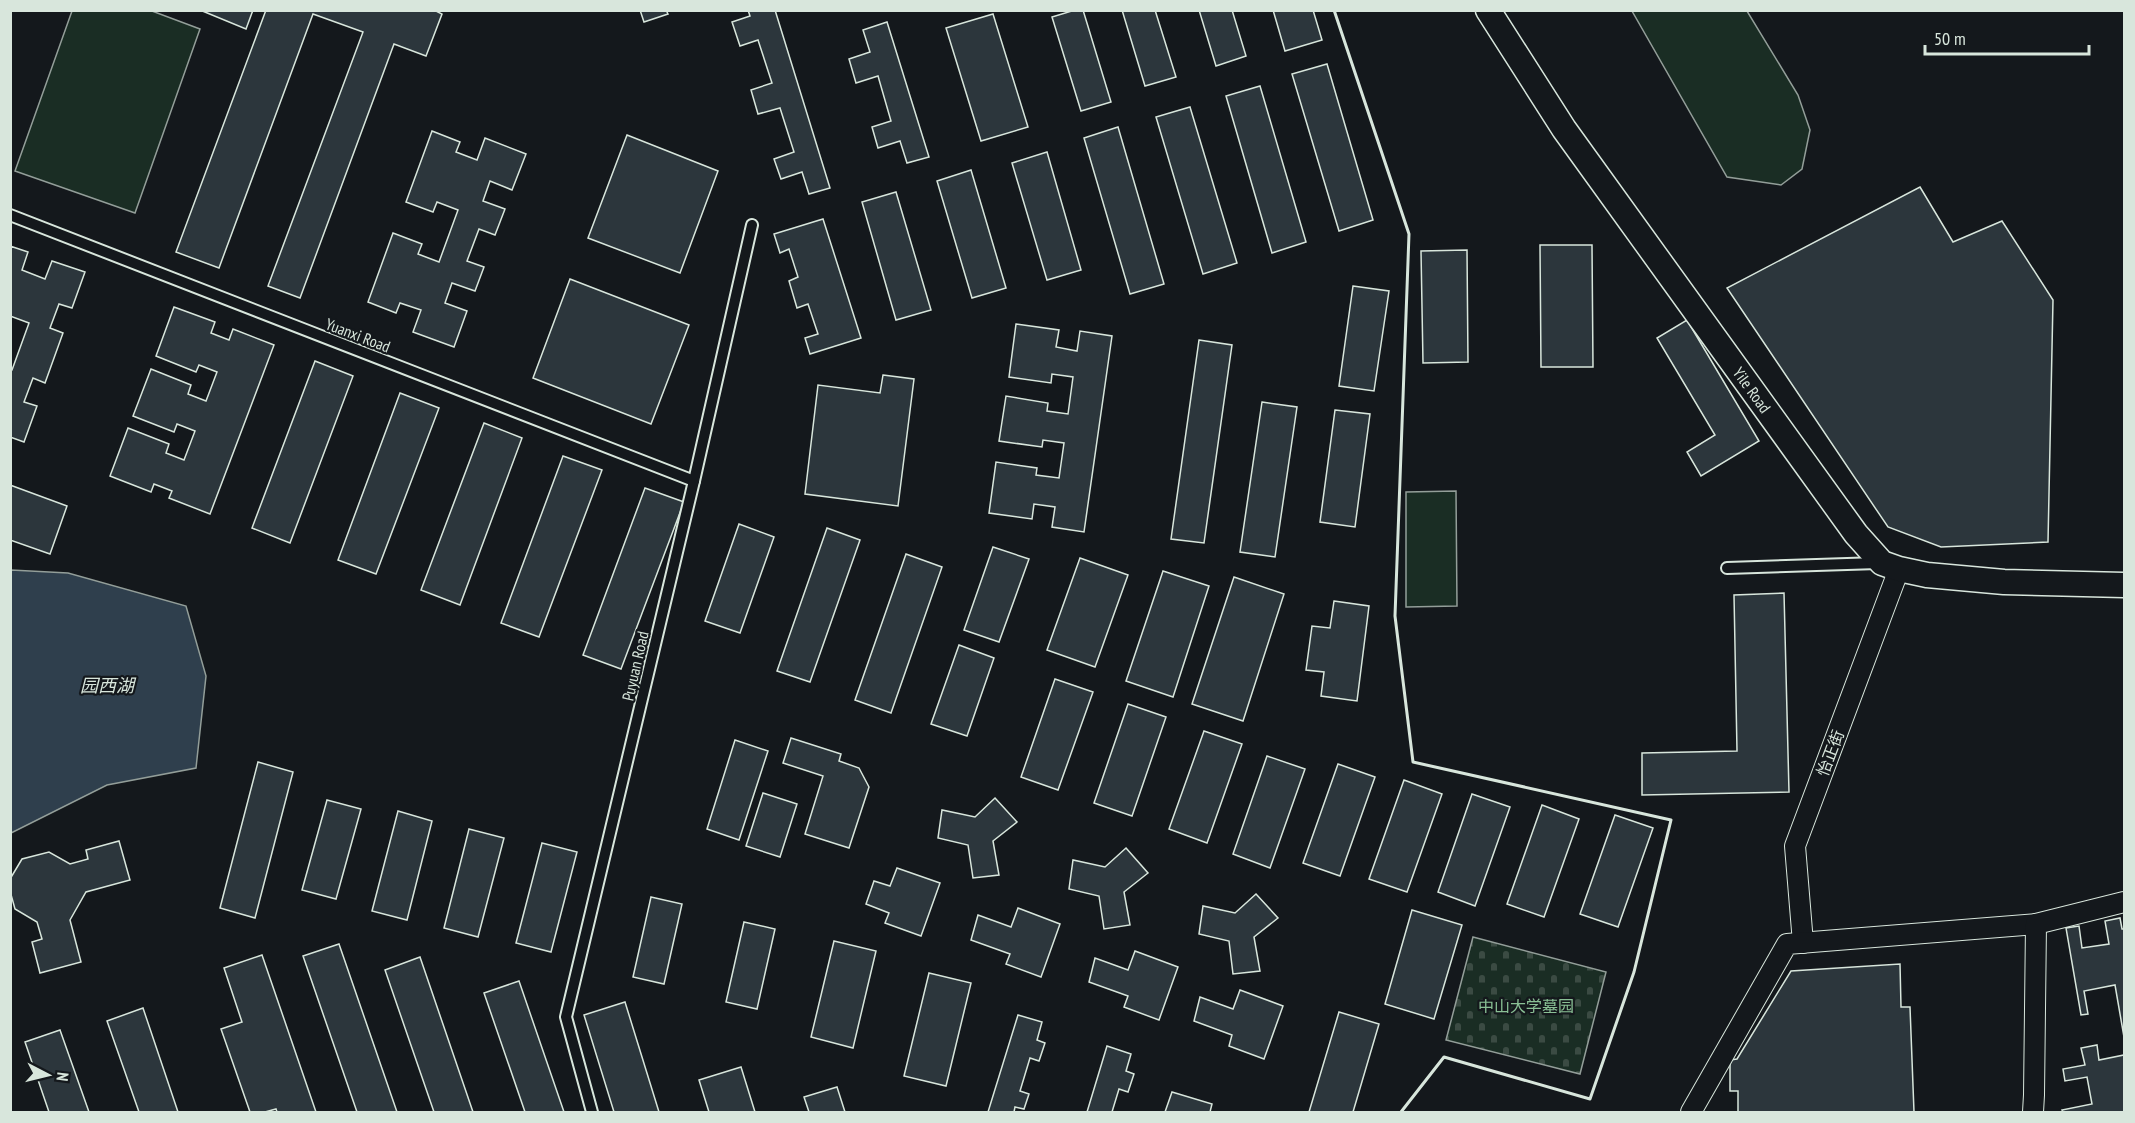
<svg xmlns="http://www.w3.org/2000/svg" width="2135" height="1123" viewBox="0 0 2135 1123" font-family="'PT Sans Narrow','Noto Sans SC',sans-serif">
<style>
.cemetery{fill:url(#cemetery-stones);stroke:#939e99;stroke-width:1.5}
.pitch{fill:#1a2d24;stroke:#939e99;stroke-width:1.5}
.water{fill:#2f3f4d;stroke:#939e99;stroke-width:1.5}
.building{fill:#2c363c;stroke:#d8e6dc;stroke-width:1.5}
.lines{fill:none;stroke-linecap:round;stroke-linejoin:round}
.service-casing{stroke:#d8e6dc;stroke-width:14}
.minor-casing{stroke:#d8e6dc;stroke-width:22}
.tertiary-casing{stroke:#d8e6dc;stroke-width:27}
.service{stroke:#14181c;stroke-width:10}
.minor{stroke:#14181c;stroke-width:20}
.tertiary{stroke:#14181c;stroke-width:24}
.wall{stroke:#d8e6dc;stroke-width:3}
.labels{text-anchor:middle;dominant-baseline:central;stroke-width:4.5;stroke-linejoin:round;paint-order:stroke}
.street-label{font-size:16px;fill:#d8e6dc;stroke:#14181c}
.park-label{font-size:16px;fill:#8ac095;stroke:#14181c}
.water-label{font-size:18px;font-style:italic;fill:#d8e6dc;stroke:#14181c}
</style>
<defs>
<pattern id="cemetery-stones" width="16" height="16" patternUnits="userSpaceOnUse" patternTransform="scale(1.5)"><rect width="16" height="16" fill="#1a2d24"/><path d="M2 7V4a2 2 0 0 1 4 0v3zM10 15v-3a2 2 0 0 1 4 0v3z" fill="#3b4b43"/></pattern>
</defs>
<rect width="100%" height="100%" fill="#14181c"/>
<path class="cemetery" d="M1473 937 1606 972 1580 1074 1446 1040Z"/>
<g class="pitch">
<path d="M72 11H152L200 29 135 213 15 171Z"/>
<path d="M1632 11H1747L1798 95 1810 130 1802 169 1781 185 1727 177Z"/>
<path d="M1456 491 1457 606 1406 607V492Z"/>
</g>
<path class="water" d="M11 570 68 573 186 606 206 676 196 768 107 785 11 833V836Z"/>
<g class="building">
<path d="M200 10H253L246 29Z"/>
<path d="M266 10H434L442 14 426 56 394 44 300 298 268 286 363 32 313 14 219 268 176 252Z"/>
<path d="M640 10H666L668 14 644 22Z"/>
<path d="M748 10H775L830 188 809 194 802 172 781 179 774 159 794 152 780 108 758 114 751 90 772 83 758 40 740 46 732 22 750 16Z"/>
<path d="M1075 10H1083L1111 102 1081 111 1052 17Z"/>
<path d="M1122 10H1155L1176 77 1145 86Z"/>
<path d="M1199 10H1232L1246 56 1216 66Z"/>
<path d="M1273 10H1313L1322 40 1285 51Z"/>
<path d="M993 14 1028 127 981 141 946 28Z"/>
<path d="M887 22 929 157 907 163 900 141 878 148 872 127 891 121 878 76 856 83 849 59 870 52 863 30Z"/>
<path d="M1327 64 1373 220 1339 231 1292 74Z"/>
<path d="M1260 86 1306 242 1272 253 1226 96Z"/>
<path d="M1190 107 1237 263 1203 274 1156 117Z"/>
<path d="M1118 127 1164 284 1130 294 1084 138Z"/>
<path d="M432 131 460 142 456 152 477 160 485 138 526 154 512 190 490 181 483 201 505 209 495 235 479 229 467 261 484 267 475 291 452 283 445 303 467 311 454 347 413 332 421 310 400 303 396 313 368 302 393 233 422 244 418 254 439 262 458 210 437 202 433 212 406 202Z"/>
<path d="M627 135 718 171 680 273 588 238Z"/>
<path d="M1047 152 1081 270 1047 280 1012 163Z"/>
<path d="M971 170 1006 288 972 298 937 181Z"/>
<path d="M1920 187 1953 242 2002 221 2053 300 2048 542 1941 547 1888 527 1727 288Z"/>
<path d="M896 192 931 310 896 320 862 202Z"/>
<path d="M823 219 861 338 810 354 805 338 818 334 808 304 797 308 789 281 798 277 789 249 780 253 774 234Z"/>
<path d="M1540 245H1592L1593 367H1541Z"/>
<path d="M10 246 28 252 22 270 45 279 52 261 85 272 72 308 59 304 50 328 63 333 45 383 33 378 24 402 37 406 24 442 10 437V370H12L29 323 10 316Z"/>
<path d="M1467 250 1468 362 1423 363 1421 251Z"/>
<path d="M570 279 689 325 651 424 533 378Z"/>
<path d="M1353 286 1389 291 1374 391 1339 386Z"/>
<path d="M174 307 215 322 211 333 229 340 233 329 274 345 210 514 169 498 172 491 154 484 151 492 110 476 128 428 169 444 166 453 184 460 195 431 177 424 174 432 133 416 151 369 191 385 188 394 206 401 217 372 199 365 196 372 156 356Z"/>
<path d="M1687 320 1759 441 1701 476 1687 452 1715 435 1657 338Z"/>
<path d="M1016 324 1059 330 1056 347 1077 351 1080 331 1112 336 1084 532 1052 527 1055 507 1034 504 1032 519 989 513 996 462 1037 468 1036 475 1059 478 1064 443 1043 440 1042 447 999 441 1006 396 1048 403 1047 411 1068 414 1073 377 1052 374 1051 383 1009 377Z"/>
<path d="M1199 340 1232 345 1204 543 1171 539Z"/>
<path d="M315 361 353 376 290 543 252 528Z"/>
<path d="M883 375 914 379 898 506 805 494 818 385 880 393Z"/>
<path d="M400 393 439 408 376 574 338 560Z"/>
<path d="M1262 402 1297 407 1275 557 1240 552Z"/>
<path d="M1335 410 1370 414 1355 527 1320 522Z"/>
<path d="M484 423 522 438 460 605 421 590Z"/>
<path d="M563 456 602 470 539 637 501 623Z"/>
<path d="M10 485 67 506 50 554 10 540Z"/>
<path d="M645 488 684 502 621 669 583 655Z"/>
<path d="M739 524 774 537 740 633 705 621Z"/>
<path d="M827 528 860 540 810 682 777 671Z"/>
<path d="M993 547 1029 559 999 642 964 630Z"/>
<path d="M906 554 942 567 891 713 855 700Z"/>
<path d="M1080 558 1128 575 1095 667 1047 650Z"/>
<path d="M1163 571 1209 586 1173 697 1126 681Z"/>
<path d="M1234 577 1284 594 1243 721 1192 704Z"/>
<path d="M1784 593 1789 792 1642 795V753L1737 751 1734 595Z"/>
<path d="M1334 601 1369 606 1357 701 1321 696 1324 672 1306 670 1312 626 1330 628Z"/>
<path d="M959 645 994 658 967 736 931 724Z"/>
<path d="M1055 679 1093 692 1058 790 1021 777Z"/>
<path d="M1128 704 1166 717 1132 816 1094 803Z"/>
<path d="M1204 731 1242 744 1207 843 1169 829Z"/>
<path d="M791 738 841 754 839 761 859 768 869 787 849 848 805 834 823 776 783 763Z"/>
<path d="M735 740 768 751 739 840 707 829Z"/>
<path d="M1267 756 1305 769 1270 868 1233 854Z"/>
<path d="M258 762 293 772 255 918 220 908Z"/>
<path d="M1338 764 1375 777 1340 876 1303 863Z"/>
<path d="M1404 780 1442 794 1407 892 1369 879Z"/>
<path d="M763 793 797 804 780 857 746 846Z"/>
<path d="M1472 794 1510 807 1475 906 1438 892Z"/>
<path d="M995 798 1017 822 993 841 999 875 973 878 968 845 938 838 942 810 975 817Z"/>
<path d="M327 800 361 809 336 899 302 890Z"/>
<path d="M1542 805 1579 819 1544 917 1507 904Z"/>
<path d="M398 811 432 821 407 920 372 911Z"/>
<path d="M1615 815 1653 828 1618 927 1580 914Z"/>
<path d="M469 829 504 838 478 937 444 928Z"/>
<path d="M119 841 130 880 86 892 70 920 81 962 40 973 32 942 42 939 37 922 15 909 10 891V879L22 859 49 852 70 864 88 859 86 850Z"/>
<path d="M542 843 577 852 551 952 516 943Z"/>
<path d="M1126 848 1148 873 1124 892 1130 925 1104 929 1099 896 1069 889 1073 860 1105 867Z"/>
<path d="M897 868 940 883 921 936 885 923 889 913 866 904 874 881 890 886Z"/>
<path d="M1256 894 1278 918 1254 937 1260 971 1233 974 1229 941 1199 934 1203 906 1235 913Z"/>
<path d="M651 897 682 904 664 984 633 977Z"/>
<path d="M1018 908 1060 924 1041 977 1006 964 1010 954 971 940 978 915 1011 927Z"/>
<path d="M1412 910 1462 925 1434 1019 1385 1004Z"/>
<path d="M2120 918 2122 929H2124V1037L2115 985 2084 991 2088 1014 2081 1015 2066 928 2079 926 2082 948 2109 944 2105 921Z"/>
<path d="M744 922 775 929 757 1009 726 1002Z"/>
<path d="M834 941 876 951 853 1048 811 1037Z"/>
<path d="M339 944 397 1112H357L303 956Z"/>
<path d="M1135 951 1178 967 1159 1020 1124 1007 1128 996 1089 982 1095 958 1128 970Z"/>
<path d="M262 955 316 1112H277L276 1109 265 1112H250L221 1029 242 1022 224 968Z"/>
<path d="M420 957 473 1112H434L385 970Z"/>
<path d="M1900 964 1901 1007H1910L1914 1112H1738V1091H1730V1060L1737 1059 1791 971Z"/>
<path d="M929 973 971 983 946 1086 904 1076Z"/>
<path d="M519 981 564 1112H525L484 993Z"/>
<path d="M1240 990 1283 1006 1264 1059 1229 1046 1232 1035 1194 1021 1200 997 1233 1009Z"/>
<path d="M625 1002 659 1112H614L584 1015Z"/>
<path d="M143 1008 178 1112H139L107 1021Z"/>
<path d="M1339 1012 1379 1024 1353 1112H1309Z"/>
<path d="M1018 1015 1042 1022 1037 1040 1045 1043 1039 1061 1030 1058 1020 1091 1029 1094 1024 1109 1015 1107 1014 1112H988Z"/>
<path d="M60 1030 89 1112H49L25 1042Z"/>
<path d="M2097 1045 2099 1060 2124 1055V1112H2063L2062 1110 2092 1104 2087 1077 2065 1081 2063 1069 2085 1065 2081 1048Z"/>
<path d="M1107 1046 1131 1054 1126 1071 1134 1074 1128 1092 1119 1089 1112 1112H1087Z"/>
<path d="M741 1067 755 1112H709L699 1080Z"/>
<path d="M837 1087 845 1112H809L804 1097Z"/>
<path d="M1172 1092 1212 1104 1210 1112H1165Z"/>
</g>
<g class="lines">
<defs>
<g id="service">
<path d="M10 215 694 481"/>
<path d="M1727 568 1878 563"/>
<path d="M592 1112 566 1017 694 481 752 225"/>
</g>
<g id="minor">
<path d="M1803 943 1795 846 1899 569"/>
<path d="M1691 1112 1787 944 2036 924"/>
<path d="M2033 1112 2034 1095 2036 924 2124 902"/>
</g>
<path id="tertiary" d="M1488 10 1564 129 1856 534 1882 563 1899 569 1927 575 2004 582 2124 585"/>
</defs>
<use href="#service" class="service-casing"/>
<use href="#minor" class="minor-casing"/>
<use href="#tertiary" class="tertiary-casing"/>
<use href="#service" class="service"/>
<use href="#minor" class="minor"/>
<use href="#tertiary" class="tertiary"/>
<path class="wall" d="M1334 10 1409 234 1395 616 1413 762 1671 820 1634 972 1590 1099 1444 1057 1401 1112"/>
</g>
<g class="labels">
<g class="street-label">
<text transform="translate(358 335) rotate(21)">Yuanxi Road</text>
<text transform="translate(1752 390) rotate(54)">Yile Road</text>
<text transform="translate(635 666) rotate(-77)">Puyuan Road</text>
<text transform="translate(1830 753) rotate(-69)">怡正街</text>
</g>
<g class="park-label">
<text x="1526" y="1006">中山大学墓园</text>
</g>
<g class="water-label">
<text x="107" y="685">园西湖</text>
</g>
</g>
<rect width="2135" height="1123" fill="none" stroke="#d8e6dc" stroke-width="24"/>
<g transform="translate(48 1075) rotate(97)" stroke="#14181c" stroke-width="4.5" paint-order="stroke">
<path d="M0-4.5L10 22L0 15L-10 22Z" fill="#d8e6dc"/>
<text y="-9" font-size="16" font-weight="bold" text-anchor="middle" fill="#d8e6dc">N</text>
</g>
<path d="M1925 45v9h164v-9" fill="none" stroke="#d8e6dc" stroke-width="3"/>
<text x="1934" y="45" font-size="18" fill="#d8e6dc" stroke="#14181c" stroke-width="4.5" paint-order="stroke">50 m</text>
</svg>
